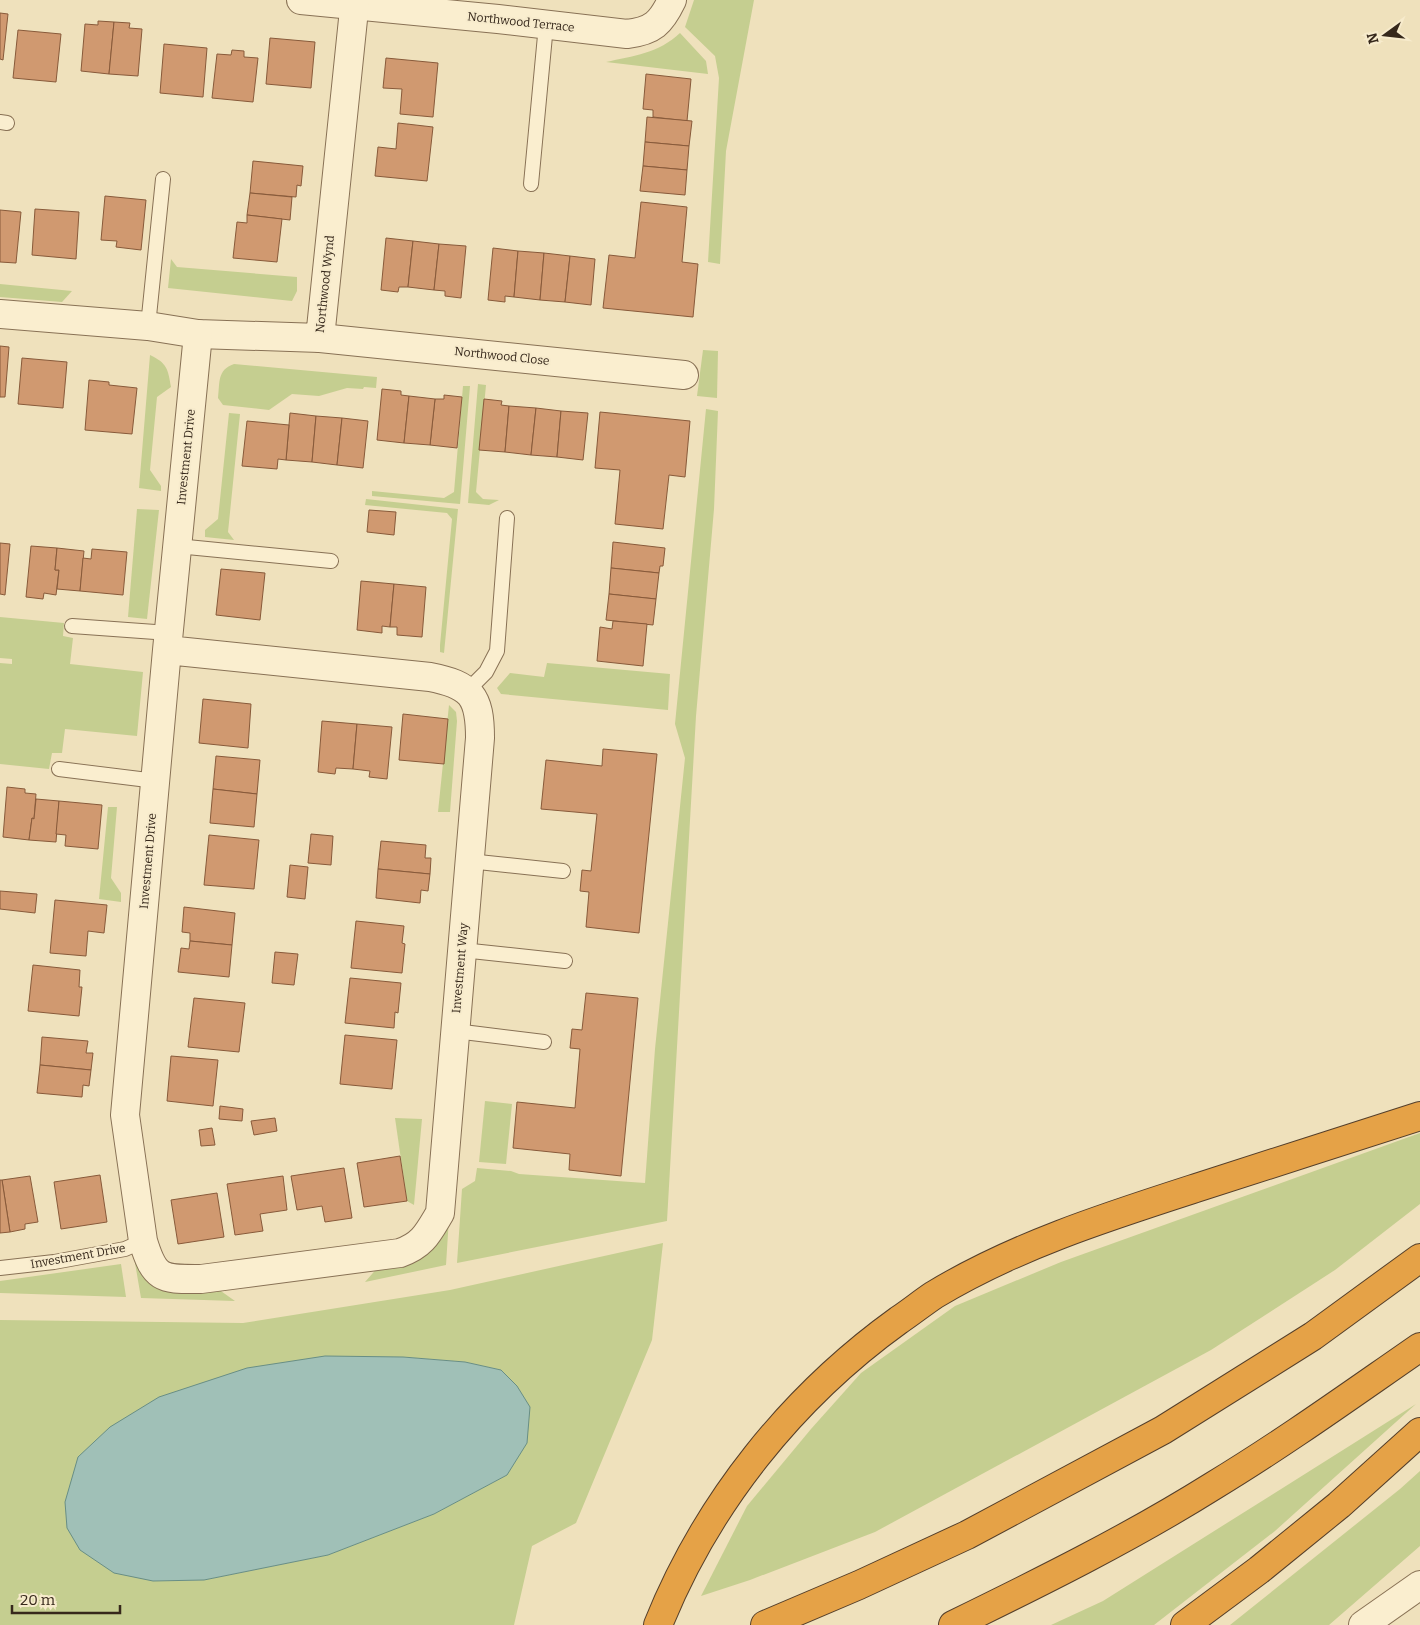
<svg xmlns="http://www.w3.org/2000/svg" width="1420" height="1625" viewBox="0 0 1420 1625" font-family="Bitter,serif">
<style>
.green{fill:#c5ce90;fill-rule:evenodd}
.water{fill:#a0c0b7;stroke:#688e85}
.building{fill:#d09970;stroke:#885a3a}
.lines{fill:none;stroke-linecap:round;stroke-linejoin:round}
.service-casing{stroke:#887155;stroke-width:16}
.minor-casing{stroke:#887155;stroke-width:30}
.tertiary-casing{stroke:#887155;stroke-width:30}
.motorway-casing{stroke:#553f2a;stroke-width:30}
.service{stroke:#faeecf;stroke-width:14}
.minor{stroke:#faeecf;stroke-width:28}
.tertiary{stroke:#faeecf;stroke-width:28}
.motorway{stroke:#e5a247;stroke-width:28}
.labels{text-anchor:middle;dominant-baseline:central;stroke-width:4;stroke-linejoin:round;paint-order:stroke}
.street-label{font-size:12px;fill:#36281b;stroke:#f7ebcc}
</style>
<rect width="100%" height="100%" fill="#efe1bc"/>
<g class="green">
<path d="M694 0H754L726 151 720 264 708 262 719 78 715 56 685 27Z"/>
<path d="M680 33 706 61 708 74 606 62C633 56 659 53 680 33Z"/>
<path d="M171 259 177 267 297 277V291L292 301 168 288Z"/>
<path d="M0 284 72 291 62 302 0 297Z"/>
<path d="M703 350 718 351 717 398 697 396Z"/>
<path d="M150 355C167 363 168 369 171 387L157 397 150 470 161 486V491L139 488Z"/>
<path d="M234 364 377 377 376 388 364 387 363 389 347 388 319 396 292 394 269 410 223 405 218 398C220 382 217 370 234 364Z"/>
<path d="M478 384 486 385 476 492 483 499 499 500 489 505 468 503Z"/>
<path d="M463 386H470L460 504 372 496V491L444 498 454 492Z"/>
<path d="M706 409 718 411 714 509 696 716 667 1221 457 1263 462 1189 475 1181 477 1168 511 1171 519 1174 645 1183 655 1049 685 758 675 724Z"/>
<path d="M229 413 240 414 228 532 234 540 205 537V530L218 519Z"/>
<path d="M366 499 458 509 444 653 440 652V645L452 519 447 513 365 505Z"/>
<path d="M137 509 159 510 147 619 128 617Z"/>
<path d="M0 617 64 623 63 636 73 638 70 664 143 672 137 736 65 729 62 753H52L49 769 0 764V663L12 664V659L0 658Z"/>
<path d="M547 663 670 674 668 710 501 694 497 688 510 673 544 677Z"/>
<path d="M449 705 456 712 457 721 450 812H438Z"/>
<path d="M108 807H117L111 878 121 893V902L99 899Z"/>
<path d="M485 1101 512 1104 506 1164 479 1162Z"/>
<path d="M395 1118 422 1119 414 1205 407 1201Z"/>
<path d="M1420 1133V1204L1335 1270 1211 1350 875 1532 750 1580 701 1596 747 1506 811 1429 861 1373 955 1306 1061 1262Z"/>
<path d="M449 1218 446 1265 365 1282 379 1266C426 1259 427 1260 449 1218Z"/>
<path d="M663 1243 652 1340 576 1523 532 1546 514 1625H0V1320L243 1323 450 1290ZM403 1357 465 1362 501 1370 507 1475 434 1514 328 1555 204 1580 153 1581Z"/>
<path d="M134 1257 160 1286 184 1294 218 1289 235 1301 141 1298Z"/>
<path d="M121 1264 126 1297 0 1293V1281Z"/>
<path d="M1416 1404 1275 1531 1154 1625H1051L1103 1601Z"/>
<path d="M1420 1471V1546L1329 1625H1230L1400 1489Z"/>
</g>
<path class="water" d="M325 1356 403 1357 465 1362 501 1370 517 1386 530 1407 527 1443 507 1475 434 1514 328 1555 204 1580 153 1581 114 1573 80 1550 67 1528 65 1502 78 1457 110 1427 159 1397 247 1368Z"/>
<g class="building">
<path d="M0 13 8 14 3 60 0 59Z"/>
<path d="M98 21 114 22 109 74 81 71 85 24 98 25Z"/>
<path d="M114 22 130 23 129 28 142 29 138 76 109 74Z"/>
<path d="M18 30 61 34 56 82 13 78Z"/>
<path d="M270 38 315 42 311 88 266 84Z"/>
<path d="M164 44 207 48 203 97 160 93Z"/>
<path d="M232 50 244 51V57L258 58 253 102 212 98 217 54 231 55Z"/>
<path d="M386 58 438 63 433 117 400 114 402 89 383 88Z"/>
<path d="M646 74 691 79 687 121 653 117V110L643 109Z"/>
<path d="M647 117 692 121 689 146 645 142Z"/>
<path d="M398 123 433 127 427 181 375 176 378 147 396 149Z"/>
<path d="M645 142 689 146 687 170 643 166Z"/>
<path d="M253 161 303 166 301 186 297 185 296 197 250 193Z"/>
<path d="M643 166 687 170 685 195 640 191Z"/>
<path d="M250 193 292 197 290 220 247 215Z"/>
<path d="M105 196 146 200 141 250 116 247 117 241 101 240Z"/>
<path d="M641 202 687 207 682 262 698 264 693 317 603 308 609 255 635 258Z"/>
<path d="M35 209 79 212 76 259 32 255Z"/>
<path d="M0 210 21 212 16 263 0 262Z"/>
<path d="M247 215 282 219 277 262 233 258 237 222 247 223Z"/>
<path d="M386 238 413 241 408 287H399L398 292 381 290Z"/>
<path d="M413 241 439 244 434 290 408 287Z"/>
<path d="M439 244 466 246 461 298 445 296V291L434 290Z"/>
<path d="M493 248 518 251 514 297 505 296V302L488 300Z"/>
<path d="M518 251 544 253 540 300 514 297Z"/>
<path d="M544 253 570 256 565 302 540 300Z"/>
<path d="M570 256 595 259 591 305 565 302Z"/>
<path d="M0 346 9 347 5 397H0Z"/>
<path d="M22 358 67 362 63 408 18 404Z"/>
<path d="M89 380 109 382V385L137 388 132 434 85 430Z"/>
<path d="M382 389 401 391V395L409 396 404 443 377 440Z"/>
<path d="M444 395 462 397 457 448 430 445 435 399H444Z"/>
<path d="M409 396 435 399 430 445 404 443Z"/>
<path d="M484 399 502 401 501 405 509 406 505 452 479 450Z"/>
<path d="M509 406 536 408 531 455 505 452Z"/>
<path d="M536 408 561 411 557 457 531 455Z"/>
<path d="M561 411 588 413 583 460 557 457Z"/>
<path d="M600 412 690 421 685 477 669 475 663 529 615 524 620 470 595 468Z"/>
<path d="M290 413 316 416 312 462 286 460Z"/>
<path d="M316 416 342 418 337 465 312 462Z"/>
<path d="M342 418 368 421 363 468 337 465Z"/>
<path d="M247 421 289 425 286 460 278 459 277 469 242 466Z"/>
<path d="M369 510 396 512 394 535 367 532Z"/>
<path d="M613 542 665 548 663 566H660L659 573 611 568Z"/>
<path d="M0 543 10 544 5 595 0 594Z"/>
<path d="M31 546 57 548 55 570H59L56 595 44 593 43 599 26 597Z"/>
<path d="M57 548 84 551 80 591 57 589 59 570H55Z"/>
<path d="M92 549 127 552 123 595 80 591 83 558 91 559Z"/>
<path d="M611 568 659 573 656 599 609 594Z"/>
<path d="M221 569 265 573 260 620 216 615Z"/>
<path d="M361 581 394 584 390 627 382 626V633L357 630Z"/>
<path d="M394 584 426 587 422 637 397 635V627H390Z"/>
<path d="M609 594 656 599 653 625 606 620Z"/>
<path d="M613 621 647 624 643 666 597 661 600 627 612 629Z"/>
<path d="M203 699 251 704 248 748 199 743Z"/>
<path d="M403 714 448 719 444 764 399 760Z"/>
<path d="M322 721 357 724 353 769 336 768 335 774 318 772Z"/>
<path d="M357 724 392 727 387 779 369 777 370 771 353 769Z"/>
<path d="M603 749 657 754 639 933 586 927 589 892 580 891 582 870 591 871 597 814 541 809 546 760 602 766Z"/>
<path d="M216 756 260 760 257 794 213 789Z"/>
<path d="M7 787 25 789V793L36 794 34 819 32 818 29 840 3 837Z"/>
<path d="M213 789 257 794 254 827 210 823Z"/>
<path d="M36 799 59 801 56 842 29 840 32 818 34 819Z"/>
<path d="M59 801 102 805 98 849 65 846 66 835 56 834Z"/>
<path d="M311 834 333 836 331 865 308 863Z"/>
<path d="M209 835 259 840 254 889 204 885Z"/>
<path d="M381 841 426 845 425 858H431L430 874 378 869Z"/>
<path d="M290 865 308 867 305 899 287 897Z"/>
<path d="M378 869 430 874 428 891 421 890 420 903 376 898Z"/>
<path d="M0 891 37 894 35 913 0 909Z"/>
<path d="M55 900 107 905 104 933 88 931 86 956 50 953Z"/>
<path d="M184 907 235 913 232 945 190 941V933L182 932Z"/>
<path d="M356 921 404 926 402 943 405 944 402 973 351 968Z"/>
<path d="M190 941 232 945 229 977 178 972 181 948 189 949Z"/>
<path d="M275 952 298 954 294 985 272 983Z"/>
<path d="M33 965 80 970 79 987H82L79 1016 28 1011Z"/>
<path d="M350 978 401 983 398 1013 395 1012 394 1028 345 1023Z"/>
<path d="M586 993 638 998 621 1176 569 1170 570 1154 513 1148 517 1102 575 1108 580 1049 570 1048 572 1029 582 1030Z"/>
<path d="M194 998 245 1003 239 1052 188 1047Z"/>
<path d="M345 1035 397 1040 392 1089 340 1084Z"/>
<path d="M42 1037 88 1041 86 1053H93L91 1070 40 1065Z"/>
<path d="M171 1056 218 1060 213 1106 167 1101Z"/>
<path d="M40 1065 91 1070 89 1086 83 1085 82 1097 37 1093Z"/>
<path d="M220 1106 243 1109 242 1121 219 1119Z"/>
<path d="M275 1118 277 1131 254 1135 251 1121Z"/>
<path d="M212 1128 215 1145 201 1146 199 1130Z"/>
<path d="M400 1156 407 1201 364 1207 357 1163Z"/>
<path d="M344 1168 352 1218 325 1222 322 1206 297 1210 291 1176Z"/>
<path d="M100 1175 107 1222 61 1229 54 1182Z"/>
<path d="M30 1176 38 1222 25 1224V1229L10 1232 2 1180Z"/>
<path d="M283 1176 287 1210 260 1214 263 1231 235 1235 227 1184Z"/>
<path d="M0 1180H2L10 1232 0 1233Z"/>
<path d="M217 1193 224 1237 178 1244 171 1200Z"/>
</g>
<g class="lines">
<defs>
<g id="service">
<path d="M0 122 7 123"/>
<path d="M531 184 546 25"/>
<path d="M148 326 163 179"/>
<path d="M177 546 331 561"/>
<path d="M72 626 169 633"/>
<path d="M468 690 486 672 497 651 507 518"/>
<path d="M59 769 156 781"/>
<path d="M469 861 563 871"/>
<path d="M462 950 565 961"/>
<path d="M455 1031 544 1042"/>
<path d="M0 1268 54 1262 125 1249 143 1241"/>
</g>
<g id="minor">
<path d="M301 0 498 19 627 34C653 31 661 23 672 0"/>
<path d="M0 314 148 326 198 334 320 338 355 0"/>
<path d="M320 338 684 375"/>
<path d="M167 650 430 677C471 685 480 696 480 738L440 1213C428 1233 423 1245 400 1253L201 1279C163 1279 155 1281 143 1241L125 1115 167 650 198 334"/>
</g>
<path id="tertiary" d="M1363 1625 1420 1585"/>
<g id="motorway">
<path d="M658 1625C707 1503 792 1397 899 1320 911 1312 922 1303 934 1295 1015 1246 1106 1217 1196 1188 1271 1164 1345 1140 1420 1116"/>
<path d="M765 1625 859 1585 967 1535 1163 1430 1313 1336 1420 1258"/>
<path d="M953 1625C1041 1582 1130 1538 1213 1486 1284 1443 1352 1394 1420 1347"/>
<path d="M1185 1625 1259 1570 1339 1505 1420 1432"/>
</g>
</defs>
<use href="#service" class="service-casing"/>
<use href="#minor" class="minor-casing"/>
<use href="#tertiary" class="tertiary-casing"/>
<use href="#motorway" class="motorway-casing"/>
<use href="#service" class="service"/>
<use href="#minor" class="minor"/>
<use href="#tertiary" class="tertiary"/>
<use href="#motorway" class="motorway"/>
</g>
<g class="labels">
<g class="street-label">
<text transform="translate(521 22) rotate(6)">Northwood Terrace</text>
<text transform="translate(325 284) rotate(-84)">Northwood Wynd</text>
<text transform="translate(502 356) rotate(6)">Northwood Close</text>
<text transform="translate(186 457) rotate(-84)">Investment Drive</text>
<text transform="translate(148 861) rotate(-85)">Investment Drive</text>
<text transform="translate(460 968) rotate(-85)">Investment Way</text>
<text transform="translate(78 1256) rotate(-10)">Investment Drive</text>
</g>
</g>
<g transform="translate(1385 35) rotate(255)" stroke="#f7ebcc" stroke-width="4" paint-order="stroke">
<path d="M0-4L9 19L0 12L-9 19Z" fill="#36281b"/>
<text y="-8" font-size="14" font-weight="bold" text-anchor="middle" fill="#36281b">N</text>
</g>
<path d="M12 1605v8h108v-8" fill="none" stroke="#36281b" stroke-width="2.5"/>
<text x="20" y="1605" font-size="15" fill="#36281b" stroke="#f7ebcc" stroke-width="4" paint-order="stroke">20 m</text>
</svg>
